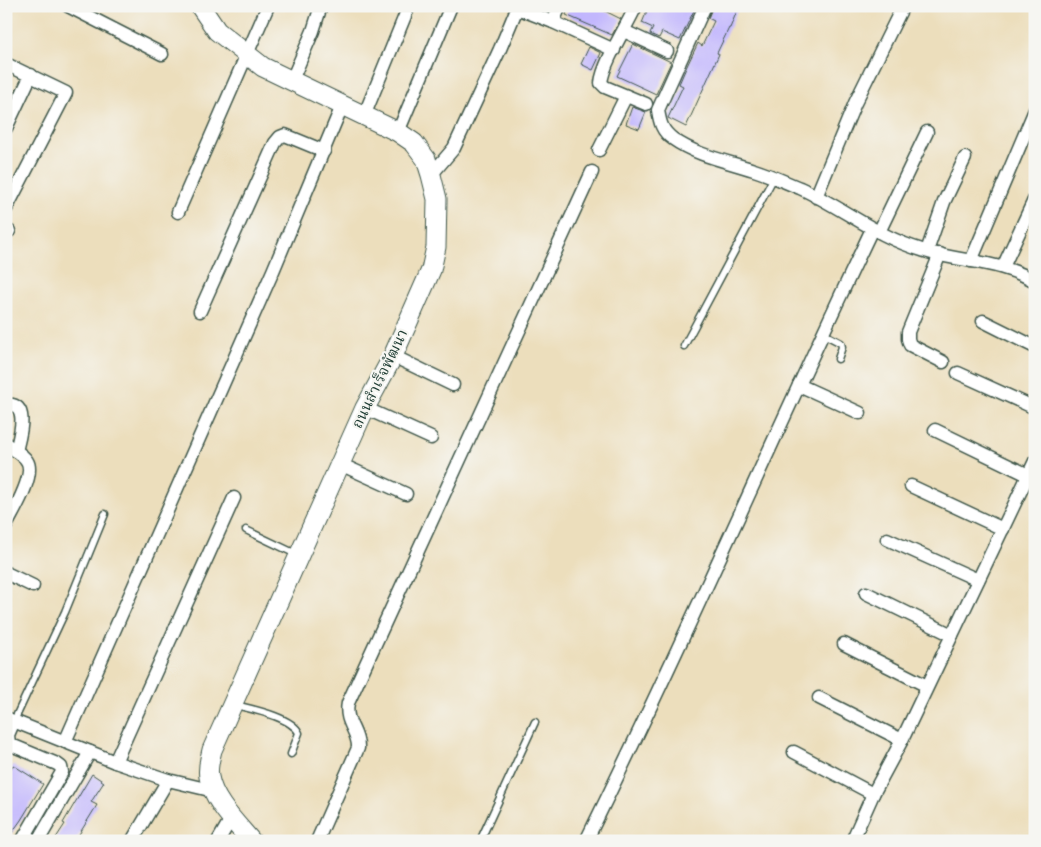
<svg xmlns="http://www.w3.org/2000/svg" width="1041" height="847" viewBox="0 0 1041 847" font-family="'IM FELL DW Pica','Noto Serif Thai',serif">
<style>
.building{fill:#bfb3fe}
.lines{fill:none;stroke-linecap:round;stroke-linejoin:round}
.lane-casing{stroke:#3e5548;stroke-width:9}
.street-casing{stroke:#3e5548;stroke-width:15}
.secondary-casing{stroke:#3e5548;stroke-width:21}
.lane{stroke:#fff;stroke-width:6}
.street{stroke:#fff;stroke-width:12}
.secondary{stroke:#fff;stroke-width:19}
.labels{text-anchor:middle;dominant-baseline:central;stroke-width:4.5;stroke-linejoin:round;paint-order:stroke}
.street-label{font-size:15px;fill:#1f3d34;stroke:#f6f6f2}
</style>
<rect width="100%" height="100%" fill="#f6f6f2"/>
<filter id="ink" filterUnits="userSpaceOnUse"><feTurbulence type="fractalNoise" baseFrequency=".02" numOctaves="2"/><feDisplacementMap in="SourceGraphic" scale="10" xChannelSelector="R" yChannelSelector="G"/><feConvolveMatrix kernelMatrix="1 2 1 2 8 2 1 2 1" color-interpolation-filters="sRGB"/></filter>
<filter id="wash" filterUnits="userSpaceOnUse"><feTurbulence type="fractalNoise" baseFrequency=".0096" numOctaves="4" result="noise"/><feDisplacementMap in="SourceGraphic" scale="20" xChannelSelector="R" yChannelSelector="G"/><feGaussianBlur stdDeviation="1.12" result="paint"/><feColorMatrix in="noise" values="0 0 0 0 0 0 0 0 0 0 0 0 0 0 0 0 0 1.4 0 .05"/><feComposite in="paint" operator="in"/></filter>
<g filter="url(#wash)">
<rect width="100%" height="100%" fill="#ecdebc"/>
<g id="blocks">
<g class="building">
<path d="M569 6H595L621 19 612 35 566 15Z"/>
<path d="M649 6H696L680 40 662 32 659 38 650 34 653 28 642 23Z"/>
<path d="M713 6H739L730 28H729L717 53 719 54 686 127 668 118 683 86 679 84 686 68 698 43 702 46 714 21 708 18Z"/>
<path d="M633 44 671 62 656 94 617 76Z"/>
<path d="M589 47 601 53 593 70 581 64Z"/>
<path d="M632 107 646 112 639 129 626 124Z"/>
<path d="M13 765 43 784 21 820 6 841V776Z"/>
<path d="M92 774 104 782 91 802 97 805 75 841H54L65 824 63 823Z"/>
</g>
</g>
</g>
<g filter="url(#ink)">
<use href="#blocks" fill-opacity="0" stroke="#3e5548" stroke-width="1"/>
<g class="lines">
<defs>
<g id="lane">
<path d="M822 333 841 343 842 347 838 359"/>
<path d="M684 346 774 177"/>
<path d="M246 530 296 554"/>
<path d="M235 705C251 709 292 717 299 733L291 754"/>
<path d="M14 721 65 612 105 514"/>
<path d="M480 841 535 722"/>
</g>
<g id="street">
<path d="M68 6 162 54"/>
<path d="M636 6C627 26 603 63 601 83L605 87 646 104"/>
<path d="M705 6 658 110C660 123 662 131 673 139 697 156 727 161 754 170 770 175 785 182 800 188 842 207 877 237 922 250 959 262 1001 261 1035 281"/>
<path d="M517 8 553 22 614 50"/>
<path d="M553 22 560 6"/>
<path d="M624 31 667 51"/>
<path d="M6 64 66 93 6 209"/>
<path d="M291 82 313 31 321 6"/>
<path d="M364 116 409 6"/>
<path d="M6 128 31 75"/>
<path d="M398 132 451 6"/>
<path d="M599 150 626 96"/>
<path d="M431 175 454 148 500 49 518 6"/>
<path d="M816 197 855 103 903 6"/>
<path d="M178 212 268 6"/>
<path d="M6 230 9 231"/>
<path d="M879 232 927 132"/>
<path d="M927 251 944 202 965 158"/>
<path d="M940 254 908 332V339L910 345 943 362"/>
<path d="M971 261 1035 110"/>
<path d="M1003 267 1035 198"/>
<path d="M200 311 275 143 280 137 285 135 324 151"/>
<path d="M983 321 1035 347"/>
<path d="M393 356 453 385"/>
<path d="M958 373 1035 408"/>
<path d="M799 385 860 413"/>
<path d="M6 405C31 401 19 438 16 451"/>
<path d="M365 408 431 438"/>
<path d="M935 430 1028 475"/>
<path d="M6 444C13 449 23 454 27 461 36 475 13 512 6 526"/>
<path d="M340 464 406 494"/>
<path d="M911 486 1003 529"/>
<path d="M887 539 978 580"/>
<path d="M6 573 33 586"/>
<path d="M866 593 952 635"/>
<path d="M844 644 927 686"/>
<path d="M819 698 902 740"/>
<path d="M6 718 115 762 168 780 214 791"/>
<path d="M65 742 273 271 342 106"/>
<path d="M9 744 57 764 61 767 62 772 22 841"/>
<path d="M9 744 8 735 14 721"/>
<path d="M794 752 873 794"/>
<path d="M115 762 234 498"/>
<path d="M38 841 90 752"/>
<path d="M132 841 168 780"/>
<path d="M218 841 232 817"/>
<path d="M317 841 358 748C359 731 344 723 348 703L592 172"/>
<path d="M586 841C686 639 775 432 872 229"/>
<path d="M852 841 873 794 902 740 1035 461"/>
</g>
<path id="secondary" d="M200 6 217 31 263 67 398 132 414 143 426 159 431 175 437 199 436 247 431 270 393 356 365 408 212 750C210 759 207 768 209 777 213 801 236 823 251 841"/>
</defs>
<use href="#lane" class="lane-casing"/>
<use href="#street" class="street-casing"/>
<use href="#secondary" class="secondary-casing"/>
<use href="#lane" class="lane"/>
<use href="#street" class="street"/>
<use href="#secondary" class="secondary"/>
</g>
</g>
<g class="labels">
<g class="street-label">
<text transform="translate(380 379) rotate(-64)">ถนนสำเร็จพัฒนา</text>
</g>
</g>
<rect width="1041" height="847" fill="none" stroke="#f6f6f2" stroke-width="25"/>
</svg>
